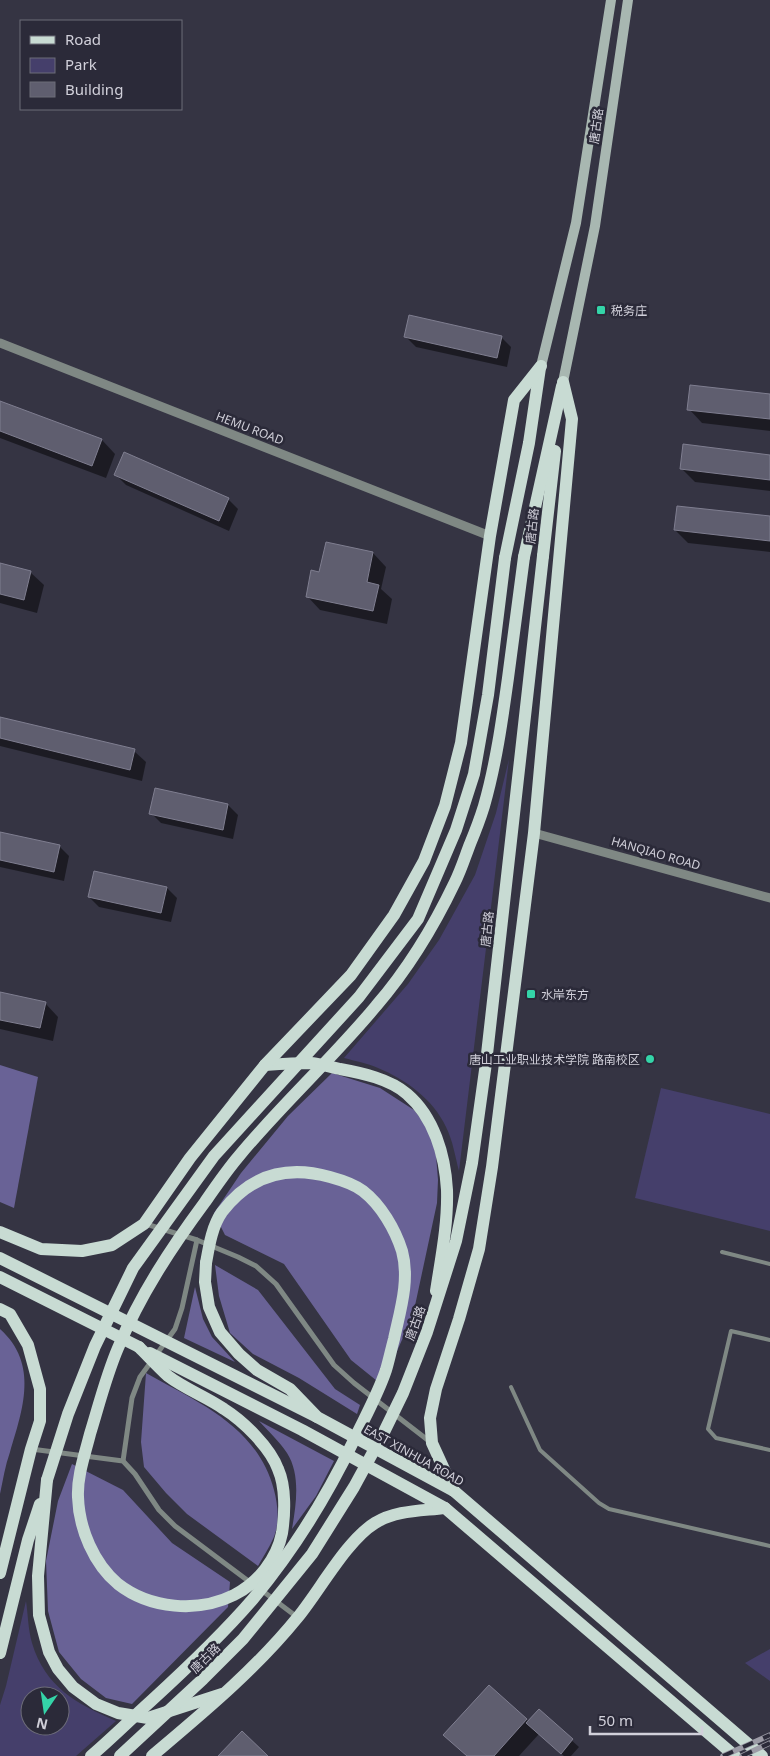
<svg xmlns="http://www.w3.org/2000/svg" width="770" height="1756" viewBox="0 0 770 1756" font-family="'Noto Sans','Noto Sans SC',sans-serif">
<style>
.green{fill:#453f6b;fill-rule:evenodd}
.forest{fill:#696296}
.shadow{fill:#0007}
.building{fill:#5f5e6f;stroke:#7f7e90}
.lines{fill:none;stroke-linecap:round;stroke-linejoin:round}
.service{stroke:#7f8884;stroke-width:4}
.minor{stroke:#7f8884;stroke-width:5}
.tertiary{stroke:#7f8884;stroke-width:9}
.secondary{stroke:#a8b7b1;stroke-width:10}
.primary{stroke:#c8dbd3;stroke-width:12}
.rail-casing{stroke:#9c9ba6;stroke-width:5.5}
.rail{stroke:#2b2a39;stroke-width:4;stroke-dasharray:11;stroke-linecap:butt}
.primary-bridge{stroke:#c8dbd3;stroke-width:12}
.poi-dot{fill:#34d4a8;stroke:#2b2a39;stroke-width:2}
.labels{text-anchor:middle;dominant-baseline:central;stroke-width:5;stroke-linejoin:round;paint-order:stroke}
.street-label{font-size:12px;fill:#d1d0da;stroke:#2b2a39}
.poi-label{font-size:12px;fill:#d1d0da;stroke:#2b2a39;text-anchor:start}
</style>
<rect width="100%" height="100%" fill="#353443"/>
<g class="green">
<path d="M509 759 459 1171C455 1156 453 1141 446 1127 433 1099 405 1079 378 1068 367 1063 355 1061 344 1058L408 984 439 940 475 875 496 813Z"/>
<path d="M661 1088 770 1114V1231L635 1198Z"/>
<path d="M26 1601C28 1614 28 1629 32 1643 45 1687 77 1704 116 1721L76 1756H0V1705L6 1686ZM30 1696H60V1726H30Z"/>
<path d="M770 1649V1681L745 1663Z"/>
</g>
<g class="forest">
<path d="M0 1065 38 1077 14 1208 0 1202Z"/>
<path d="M332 1073 380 1088 414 1110 429 1129 436 1155 438 1180 437 1203 413 1315 382 1385 351 1360 284 1264 225 1235 214 1213 241 1173 288 1116Z"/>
<path d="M215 1265 258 1290 335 1389 360 1405 357 1414 299 1378 253 1354 230 1333 219 1296Z"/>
<path d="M195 1287 203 1319 212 1337 235 1362 184 1338Z"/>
<path d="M0 1329C39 1364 23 1409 10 1452 5 1466 3 1480 0 1494Z"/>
<path d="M146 1373C199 1403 257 1426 274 1490 278 1505 280 1524 273 1539 269 1548 263 1557 258 1566L187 1514 166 1493 144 1467 141 1442Z"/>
<path d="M259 1421 334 1461 316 1496 292 1529C296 1505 301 1475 287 1453 279 1441 268 1431 259 1421Z"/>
<path d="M72 1464 123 1490 172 1543 230 1582 228 1607 132 1704 106 1698 81 1679 59 1652 48 1611 46 1561 58 1501Z"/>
</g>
<g class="shadow">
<path d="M406 337H501L511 347 507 367 416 347Z"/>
<path d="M770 396V431L702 423 689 409Z"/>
<path d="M0 402 102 440 115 454 106 478 0 438Z"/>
<path d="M770 456V491L695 482 682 469Z"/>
<path d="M116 475 228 499 238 509 229 531 126 485Z"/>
<path d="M770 518V552L688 543 675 530Z"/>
<path d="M373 553 386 567 381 589 392 599 387 624 320 610 307 596 320 573Z"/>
<path d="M0 564 30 572 44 585 37 613 0 603Z"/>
<path d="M0 718 134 751 146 762 142 781 0 746Z"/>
<path d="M228 805 238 815 233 839 161 823 151 813Z"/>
<path d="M0 834 59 846 69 856 64 881 0 867Z"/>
<path d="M167 888 177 898 171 922 99 907 89 897Z"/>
<path d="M0 993 45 1003 58 1017 53 1041 0 1029Z"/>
<path d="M489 1686 529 1722 539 1711 579 1747 571 1756H564L539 1734 519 1756H467L445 1735Z"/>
</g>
<g class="building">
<path d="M409 315 502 336 497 358 404 337Z"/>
<path d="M690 385 770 394V419L687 410Z"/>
<path d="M0 401 102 439 92 466 0 431Z"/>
<path d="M683 444 770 455V480L680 469Z"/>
<path d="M124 452 229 498 219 521 114 475Z"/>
<path d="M677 506 770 516V541L674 530Z"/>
<path d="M326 542 373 552 367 582 379 585 373 611 306 597 311 570 319 572Z"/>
<path d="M0 563 31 571 24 600 0 594Z"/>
<path d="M0 717 135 749 130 770 0 738Z"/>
<path d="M155 788 228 804 223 830 149 814Z"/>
<path d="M0 832 60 845 54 872 0 860Z"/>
<path d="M94 871 167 887 161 913 88 897Z"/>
<path d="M0 992 46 1002 40 1028 0 1020Z"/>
<path d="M489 1685 527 1719 494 1756H467L443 1735Z"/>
<path d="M539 1709 573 1739 561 1754 526 1723Z"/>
<path d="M242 1731 268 1756H218Z"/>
</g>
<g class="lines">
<g class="service">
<path d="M722 1252 770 1264"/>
<path d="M770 1340 731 1331 708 1429 716 1438 770 1450"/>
<path d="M511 1387 540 1450 599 1503 609 1509 770 1546"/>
</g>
<g class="minor">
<path d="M146 1224 197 1240 238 1257 256 1266 276 1284 334 1365 354 1383 429 1441"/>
<path d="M31 1449 123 1461 135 1474 159 1510 175 1526 251 1583"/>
<path d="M123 1461 132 1398 140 1377 175 1329 182 1308 197 1240"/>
<path d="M260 1589 297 1617"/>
</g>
<g class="tertiary">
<path d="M0 343 490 536"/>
<path d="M534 833 770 898"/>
</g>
<g class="secondary">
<path d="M541 366 576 223 611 0"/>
<path d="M563 382 595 226 628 0"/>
</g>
<g class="primary">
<path d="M543 556 555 451"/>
<path d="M524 557 562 386"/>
<path d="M505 558 529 443 540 368"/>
<path d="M265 1065C280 1064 296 1063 311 1063 320 1064 331 1067 340 1069 362 1073 390 1079 407 1094 434 1117 445 1155 447 1190 448 1224 441 1258 436 1291"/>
<path d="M0 1232 41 1249 82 1251 112 1245 144 1224 190 1158 265 1065 351 975 394 915 424 861 445 806 461 743 490 536 514 400 541 366"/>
<path d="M206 1263 205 1282 209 1307 220 1332 239 1354 257 1370 290 1389 317 1417 454 1491 762 1756"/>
<path d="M0 1277 139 1347"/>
<path d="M0 1309 10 1314 28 1345 40 1389V1421L31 1449 0 1573"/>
<path d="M47 1480 38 1576 39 1615 49 1652 58 1669 73 1687 96 1704 118 1713 148 1718 222 1694"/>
<path d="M454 1491 432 1443 430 1418 436 1389 459 1319 479 1249 492 1167 534 833 572 419 563 382"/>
<path d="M0 1653 28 1540 40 1504"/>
<path d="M152 1756C204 1712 255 1670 298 1617 320 1590 347 1540 375 1523 396 1510 422 1511 445 1508L735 1756"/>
</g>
<defs>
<g id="rail">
<path d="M723 1756 770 1735"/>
<path d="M742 1756 770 1743"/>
</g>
</defs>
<use href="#rail" class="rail-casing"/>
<use href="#rail" class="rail"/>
<g class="primary-bridge">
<path d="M0 1258 317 1417"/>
<path d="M139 1347C149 1357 158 1367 168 1376 185 1389 207 1397 224 1409 243 1421 270 1447 278 1469 286 1487 285 1514 282 1533 277 1559 258 1583 234 1595 198 1613 150 1609 118 1584 94 1564 79 1529 78 1497 77 1476 85 1454 90 1434 99 1405 106 1376 118 1348 140 1295 171 1248 205 1202 216 1186 227 1170 239 1156 282 1104 333 1058 376 1006 408 969 434 926 455 882 461 870 465 857 470 844 475 832 480 819 484 806 496 764 502 721 508 678 513 638 519 597 524 557"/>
<path d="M150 1353 302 1430 445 1508"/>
<path d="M47 1480 68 1414 95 1346 133 1268 214 1156 359 997 418 919 456 830 474 774 488 695 505 558"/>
<path d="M91 1756C112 1738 131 1719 151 1701 186 1669 222 1635 253 1599 293 1551 327 1496 354 1440 365 1417 378 1394 386 1370 389 1360 391 1350 394 1339 400 1311 410 1280 402 1251 395 1229 381 1205 363 1191 354 1184 341 1180 330 1177 287 1165 250 1175 222 1212 212 1226 209 1246 206 1263"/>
<path d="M120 1756 203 1679 243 1639 312 1554 354 1487 384 1432 403 1393 427 1332 456 1241 472 1163 486 1063 543 556"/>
</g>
</g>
<g class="poi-dot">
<rect x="596" y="305" width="10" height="10" rx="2.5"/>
<rect x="526" y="989" width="10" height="10" rx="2.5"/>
<circle cx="650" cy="1059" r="5"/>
</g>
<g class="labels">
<g class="street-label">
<text transform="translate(596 126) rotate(-82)">唐古路</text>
<text transform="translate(250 428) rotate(21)">HEMU ROAD</text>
<text transform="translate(532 526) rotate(-84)">唐古路</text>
<text transform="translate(656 853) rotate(16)">HANQIAO ROAD</text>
<text transform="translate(487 929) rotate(-84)">唐古路</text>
<text transform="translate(415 1323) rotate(-70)">唐古路</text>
<text transform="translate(414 1455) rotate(29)">EAST XINHUA ROAD</text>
<text transform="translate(205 1658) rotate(-45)">唐古路</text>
</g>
<g class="poi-label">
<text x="611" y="310">税务庄</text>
<text x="541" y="994">水岸东方</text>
<text x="640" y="1059" text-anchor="end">唐山工业职业技术学院 路南校区</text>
</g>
</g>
<rect x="20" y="20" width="162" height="90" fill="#2b2a39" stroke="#6d6c79"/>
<rect x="30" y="36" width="25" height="8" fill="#c8dbd3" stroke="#6d6c79"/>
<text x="65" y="45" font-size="15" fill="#d1d0da">Road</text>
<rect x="30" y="58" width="25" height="15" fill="#453f6b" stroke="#6d6c79"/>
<text x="65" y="70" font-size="15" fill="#d1d0da">Park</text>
<rect x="30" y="82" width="25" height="15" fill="#5f5e6f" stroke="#6d6c79"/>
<text x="65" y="95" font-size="15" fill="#d1d0da">Building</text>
<g transform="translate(45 1711) rotate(193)"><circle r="24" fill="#2b2a39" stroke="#6d6c79"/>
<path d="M0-4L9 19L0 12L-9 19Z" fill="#34d4a8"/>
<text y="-8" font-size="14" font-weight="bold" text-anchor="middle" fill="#d1d0da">N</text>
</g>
<path d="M590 1726v8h112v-8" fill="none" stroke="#d1d0da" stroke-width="2.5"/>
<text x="598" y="1726" font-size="15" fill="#d1d0da" stroke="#2b2a39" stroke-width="4" paint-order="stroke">50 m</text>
</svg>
